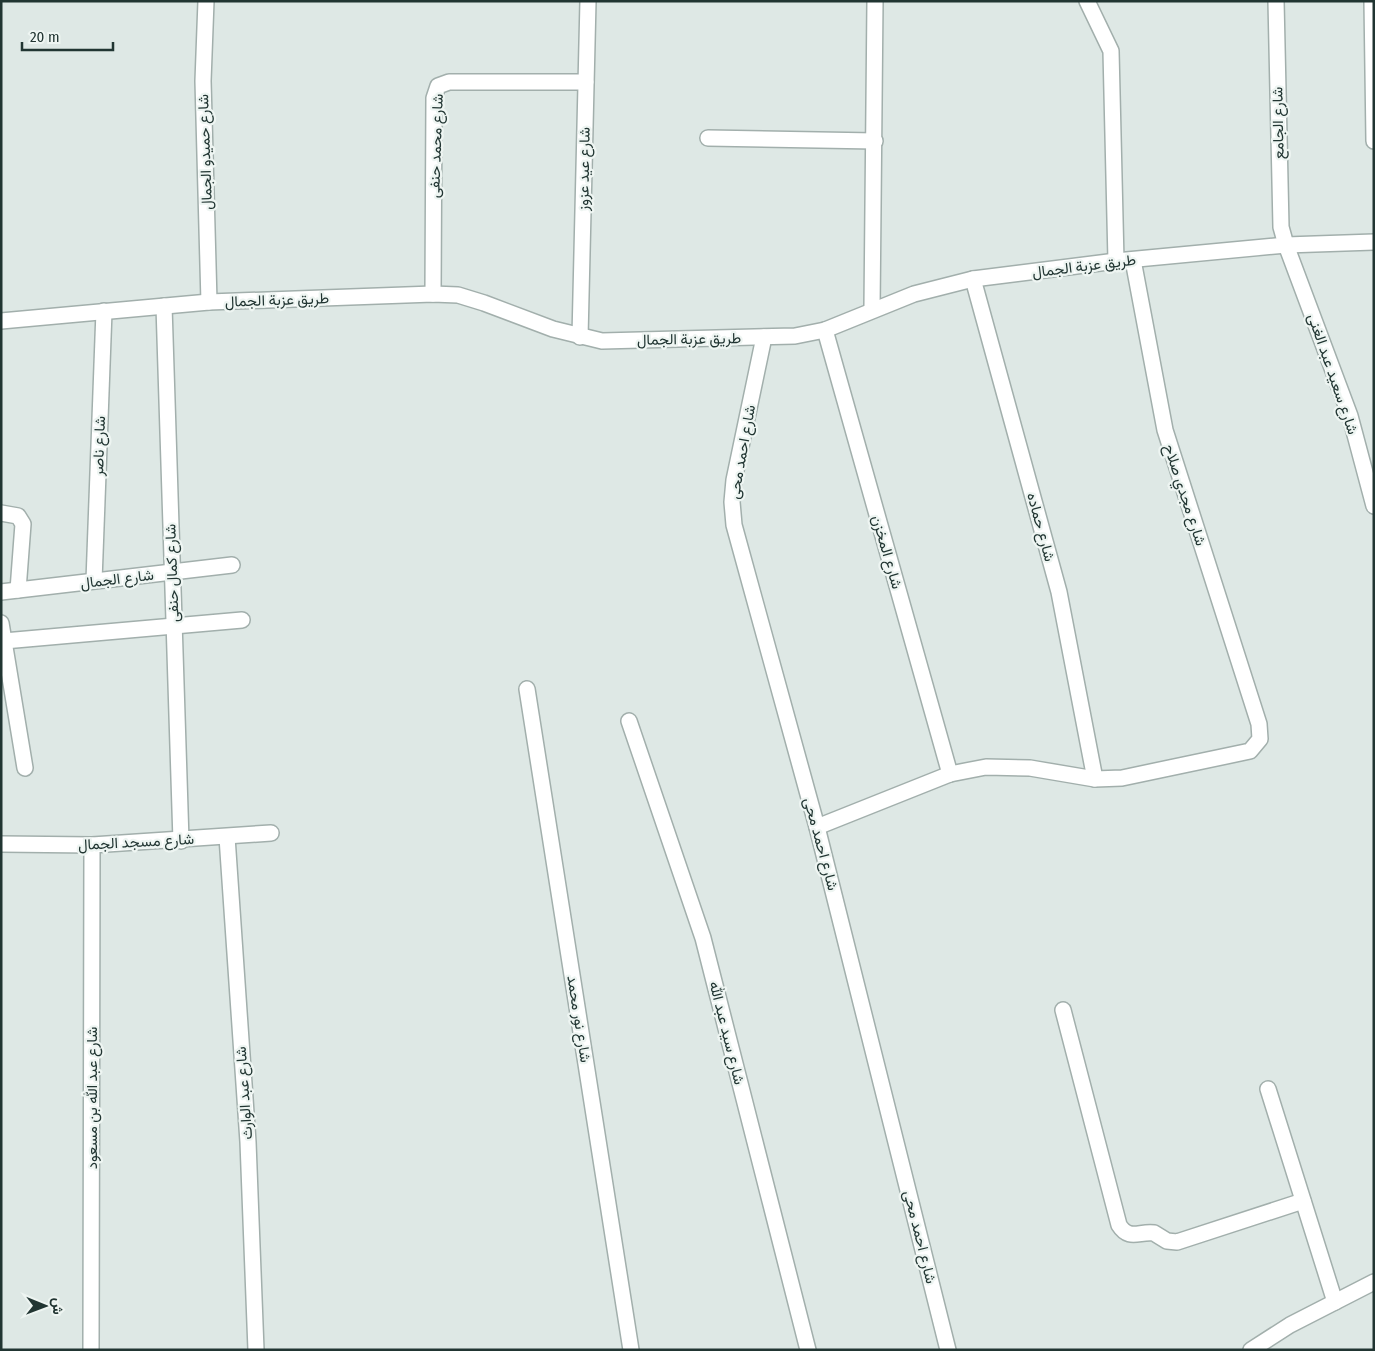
<svg xmlns="http://www.w3.org/2000/svg" width="1375" height="1351" viewBox="0 0 1375 1351" font-family="'Fira Sans Condensed',Vazirmatn,sans-serif">
<style>
.lines{fill:none;stroke-linecap:round;stroke-linejoin:round}
.minor-casing{stroke:#a2afac;stroke-width:18}
.minor{stroke:#fff;stroke-width:15}
.labels{text-anchor:middle;dominant-baseline:central;stroke-width:4.5;stroke-linejoin:round;paint-order:stroke}
.street-label{font-size:15px;fill:#213532;stroke:#eef5f2}
</style>
<rect width="100%" height="100%" fill="#dee8e5"/>
<g class="lines">
<defs>
<g id="minor">
<path d="M206 1 203 81 209 302"/>
<path d="M1087 1 1111 51 1116 261"/>
<path d="M1276 1 1281 227 1286 245 1350 416 1374 506"/>
<path d="M1372 1 1374 141"/>
<path d="M708 138 875 141"/>
<path d="M973 279 1059 592 1095 779"/>
<path d="M433 294 434 98 438 86 449 82H586"/>
<path d="M164 306 181 841"/>
<path d="M872 309 875 1"/>
<path d="M1 321 209 302 433 294 458 295 484 303 553 329 602 341 795 336 825 330 914 294 973 279 1116 261 1286 245 1374 242"/>
<path d="M825 330 950 774"/>
<path d="M580 337 588 1"/>
<path d="M764 337 734 480 732 502 734 525 817 827 948 1350"/>
<path d="M1 513 18 516 23 524 18 590"/>
<path d="M94 581 104 311"/>
<path d="M1 592 232 565"/>
<path d="M1 623 25 768"/>
<path d="M4 641 242 620"/>
<path d="M527 689 631 1350"/>
<path d="M629 721 703 938 808 1350"/>
<path d="M817 827 950 774 986 767 1030 768 1095 779 1122 778 1250 751 1260 739 1259 724 1165 430 1133 260"/>
<path d="M227 837 248 1142 256 1350"/>
<path d="M1 844 92 845 271 833"/>
<path d="M1063 1010 1119 1225C1129 1241 1139 1231 1154 1233L1167 1241 1177 1242 1303 1201"/>
<path d="M1268 1089 1335 1302"/>
<path d="M91 1350 92 845"/>
<path d="M1251 1350 1290 1325 1374 1282"/>
</g>
</defs>
<use href="#minor" class="minor-casing"/>
<use href="#minor" class="minor"/>
</g>
<g class="labels">
<g class="street-label">
<text transform="translate(1278 123) rotate(-91)">شارع الجامع</text>
<text transform="translate(436 146) rotate(-88)">شارع محمد حنفى</text>
<text transform="translate(205 152) rotate(-92)">شارع حميدو الجمال</text>
<text transform="translate(584 169) rotate(-89)">شارع عيد عزوز</text>
<text transform="translate(1084 266) rotate(-7)">طريق عزبة الجمال</text>
<text transform="translate(277 300) rotate(-2)">طريق عزبة الجمال</text>
<text transform="translate(689 339) rotate(-1)">طريق عزبة الجمال</text>
<text transform="translate(1333 374) rotate(71)">شارع سعيد عبد الغنى</text>
<text transform="translate(99 446) rotate(-88)">شارع ناصر</text>
<text transform="translate(742 452) rotate(-80)">شارع احمد محى</text>
<text transform="translate(1185 495) rotate(72)">شارع مجدي صلاح</text>
<text transform="translate(1041 527) rotate(75)">شارع حماده</text>
<text transform="translate(887 552) rotate(74)">شارع المخزن</text>
<text transform="translate(172 573) rotate(-92)">شارع كمال حنفى</text>
<text transform="translate(117 579) rotate(-7)">شارع الجمال</text>
<text transform="translate(136 842) rotate(-3)">شارع مسجد الجمال</text>
<text transform="translate(821 844) rotate(75)">شارع احمد محى</text>
<text transform="translate(579 1019) rotate(81)">شارع نور محمد</text>
<text transform="translate(727 1033) rotate(76)">شارع سيد عبد الله</text>
<text transform="translate(244 1093) rotate(-94)">شارع عبد الوارث</text>
<text transform="translate(92 1098) rotate(-90)">شارع عبد الله بن مسعود</text>
<text transform="translate(920 1237) rotate(76)">شارع احمد محى</text>
</g>
</g>
<rect width="1375" height="1351" fill="none" stroke="#213532" stroke-width="5"/>
<g transform="translate(45 1306) rotate(91)" stroke="#eef5f2" stroke-width="4" paint-order="stroke">
<path d="M0-4L9 19L0 12L-9 19Z" fill="#213532"/>
<text y="-8" font-size="14" font-weight="bold" text-anchor="middle" fill="#213532">ش</text>
</g>
<path d="M22 42v8h91v-8" fill="none" stroke="#213532" stroke-width="2.5"/>
<text x="30" y="42" font-size="15" fill="#213532" stroke="#eef5f2" stroke-width="4" paint-order="stroke">20 m</text>
</svg>
